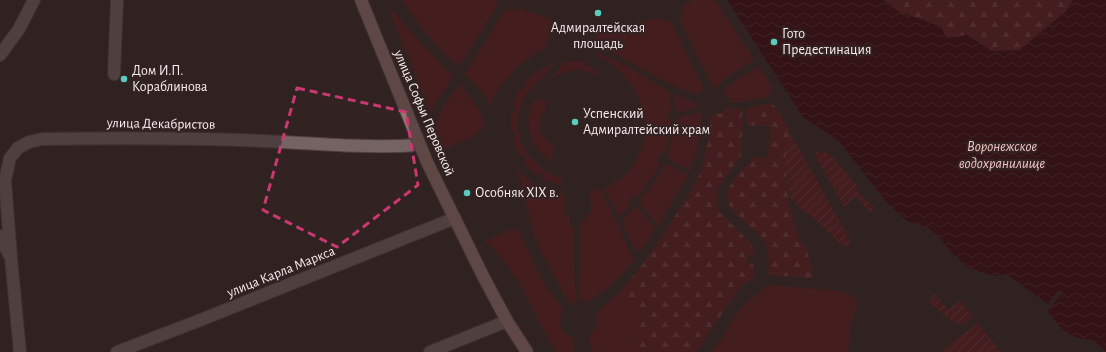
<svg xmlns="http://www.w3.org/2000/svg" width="1106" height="352" viewBox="0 0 1106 352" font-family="'Alegreya Sans',sans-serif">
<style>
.grass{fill:#5b191b}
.forest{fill:url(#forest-firs)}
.garden{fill:url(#garden-furrows)}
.water{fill:url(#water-waves)}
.pier{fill:#322322}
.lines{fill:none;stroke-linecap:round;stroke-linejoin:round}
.street-casing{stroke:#4e4241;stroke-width:14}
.secondary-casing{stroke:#4e4241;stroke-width:14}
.street{stroke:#746362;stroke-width:12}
.secondary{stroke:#977472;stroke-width:12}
.marked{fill:none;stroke:#ca3871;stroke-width:3;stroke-dasharray:8 5;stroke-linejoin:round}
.poi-dot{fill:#57cec1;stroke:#322322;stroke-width:1.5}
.labels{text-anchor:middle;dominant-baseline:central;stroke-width:4;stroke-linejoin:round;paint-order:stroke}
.poi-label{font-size:14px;fill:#f7ecec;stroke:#322322;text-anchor:start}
.street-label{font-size:14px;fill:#f7ecec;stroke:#322322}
.water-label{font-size:15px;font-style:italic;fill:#f1c2c0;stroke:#322322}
</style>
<defs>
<pattern id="forest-firs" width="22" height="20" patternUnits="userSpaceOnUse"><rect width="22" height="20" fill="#5b191b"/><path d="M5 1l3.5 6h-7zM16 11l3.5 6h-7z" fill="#733b3c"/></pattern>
<pattern id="garden-furrows" width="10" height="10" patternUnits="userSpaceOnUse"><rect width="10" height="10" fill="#5b191b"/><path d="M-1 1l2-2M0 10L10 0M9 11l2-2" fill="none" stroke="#733b3c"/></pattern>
<pattern id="water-waves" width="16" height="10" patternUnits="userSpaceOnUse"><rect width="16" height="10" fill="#350005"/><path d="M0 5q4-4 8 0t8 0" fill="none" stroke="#53252a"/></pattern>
</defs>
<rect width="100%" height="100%" fill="#322322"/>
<g class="grass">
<path d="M402 0H494L498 5 460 65C436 50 418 23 402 0Z"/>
<path d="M692 0H715L754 60 728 76 715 88 713 87 679 19 683 12V6Z"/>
<path d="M521 9 552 19 546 48C521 59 501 80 490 105 483 92 475 84 465 74L505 10Z"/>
<path d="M392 12H394L418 40 453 77 430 112 391 14Z"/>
<path d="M660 17 664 20 671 21 703 88 699 94 696 95 665 82 618 55 596 45V30C618 27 639 23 660 17Z"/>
<path d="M598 53 619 62 669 91 670 93 671 111 668 115 667 119 671 122 668 141 664 153 660 154 657 158 659 165 652 177 638 196H633L629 200 630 205 620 215 618 214 604 189C615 183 626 176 633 166 659 127 639 73 597 56Z"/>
<path d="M566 61H583L584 65 591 67 603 78C583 67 570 68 550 79Z"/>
<path d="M554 63C551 67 548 71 545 75 539 82 531 87 526 95 505 129 527 168 562 178L561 186 543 179 544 176 542 173H539L537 175 524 163 525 157 523 155H519L512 138 515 137V134L514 132H511V112H514L516 109 515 107 512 106 515 97 520 89 523 90 525 89 526 87 524 84C532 74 543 68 554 63Z"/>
<path d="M759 67 773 88 768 97 741 102H729L727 95 723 90 739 78Z"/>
<path d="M459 84C465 91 483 112 484 121 485 134 455 145 445 149 442 143 438 135 436 129 434 117 453 94 459 84Z"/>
<path d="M674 94 698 104 699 107 677 113 675 111Z"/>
<path d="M534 100H545V113H541L540 133H543V138H547V142H551V146H555L551 162C530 145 522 125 534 100Z"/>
<path d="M702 112C700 131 698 152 689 170L670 160 668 155 675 122 679 117Z"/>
<path d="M669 165 688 175 658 226 641 205V199L657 178 664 166Z"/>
<path d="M516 166C529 184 542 192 565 194V216H570V226H574V270L577 302 570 304 540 250 535 239 530 216Z"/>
<path d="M600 188 634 260C621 276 606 292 587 302L580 298V222L586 221 585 215 591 214 590 191Z"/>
<path d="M634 208H638L655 229 646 244 639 251 635 249 621 222Z"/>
<path d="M514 228 519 232 541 279 563 310C556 322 561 334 574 339V352H557L539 322 517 279 503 259 486 241Z"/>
<path d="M767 285 842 291 856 299 857 307 851 321 848 352H711L720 342 738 311Z"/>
<path d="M615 297 633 306 641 321 637 352H592L589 336C596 329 598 322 595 313Z"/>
</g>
<g class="forest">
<path d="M884 0H1073L1066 11 1020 50 992 51 967 35 946 38 941 26 899 12Z"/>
<path d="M771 103 776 107 791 134C781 165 787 209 799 238 801 242 804 245 806 248 810 258 812 268 813 278L768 275C770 261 769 246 759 234 747 221 719 209 729 188 734 177 747 166 755 157L768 158 770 126 747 125 746 109Z"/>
<path d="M727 108 742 109 743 124 741 156 718 188 716 201 719 212 749 241 755 252 753 255 747 254V263L753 264 755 276 740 287 696 352H637L641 321 633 306 615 297C639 271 659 243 677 213 686 199 695 185 701 170 707 152 709 133 711 115L722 113Z"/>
</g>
<g class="garden">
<path d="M791 134 850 240 848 246 841 245 818 222 795 204 789 195 785 161 787 147Z"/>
<path d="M823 151 831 155 857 186V191L874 208 870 212 855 196 844 207 815 156 817 152Z"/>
<path d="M933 293 949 310 960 300 973 317 963 325 954 322 929 303Z"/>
<path d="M978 323 1000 352H944L942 350Z"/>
</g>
<path class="water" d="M727 0H884L899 12 941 26 946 38 967 35 992 51 1020 50 1066 11 1073 0H1106V352L1095 341 1074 337 1062 329 1048 312 1007 274 993 276 967 267 951 252 939 237 928 228 907 221 888 204 839 141 803 117Z"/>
<path class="pier" d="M1015 280 1048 304 1059 290 1062 292 1047 313 1013 282Z"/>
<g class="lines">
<defs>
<g id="street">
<path d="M0 55 19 29 34 0"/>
<path d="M114 74 117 0"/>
<path d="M0 236 11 258 20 352"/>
<path d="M11 258 5 180 10 158 18 148 29 142 42 139C108 138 174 138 240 140 299 142 359 149 419 145"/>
<path d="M117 352 203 319 455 218"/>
<path d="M430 352 507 321"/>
</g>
<path id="secondary" d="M361 0 427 162 483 276 507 321 527 352"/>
</defs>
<use href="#street" class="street-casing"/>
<use href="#secondary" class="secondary-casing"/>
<use href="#street" class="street"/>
<use href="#secondary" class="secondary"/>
</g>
<path d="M0 0H1106V352H0ZM297 88 406 112 418 185 337 247 263 210Z" fill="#322322" fill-opacity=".55" fill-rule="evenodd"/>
<path class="marked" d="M297 88 406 112 418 185 337 247 263 210Z"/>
<g class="poi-dot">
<circle cx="598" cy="13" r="4"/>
<circle cx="774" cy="42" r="4"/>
<circle cx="124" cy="79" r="4"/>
<circle cx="575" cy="122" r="4"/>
<circle cx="467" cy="193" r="4"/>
</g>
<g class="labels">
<g class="poi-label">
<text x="598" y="28" text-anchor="middle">Адмиралтейская<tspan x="598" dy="16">площадь</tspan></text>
<text x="782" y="34">Гото<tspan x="782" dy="16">Предестинация</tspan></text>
<text x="132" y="71">Дом И.П.<tspan x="132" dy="16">Кораблинова</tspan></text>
<text x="583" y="114">Успенский<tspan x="583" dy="16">Адмиралтейский храм</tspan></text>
<text x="475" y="193">Особняк XIX в.</text>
</g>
<g class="street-label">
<text transform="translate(424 113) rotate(67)">улица Софьи Перовской</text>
<text transform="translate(161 124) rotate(1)">улица Декабристов</text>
<text transform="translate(281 272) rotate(-22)">улица Карла Маркса</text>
</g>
<g class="water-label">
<text x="1002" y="146">Воронежское<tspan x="1002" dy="17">водохранилище</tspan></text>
</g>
</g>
</svg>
